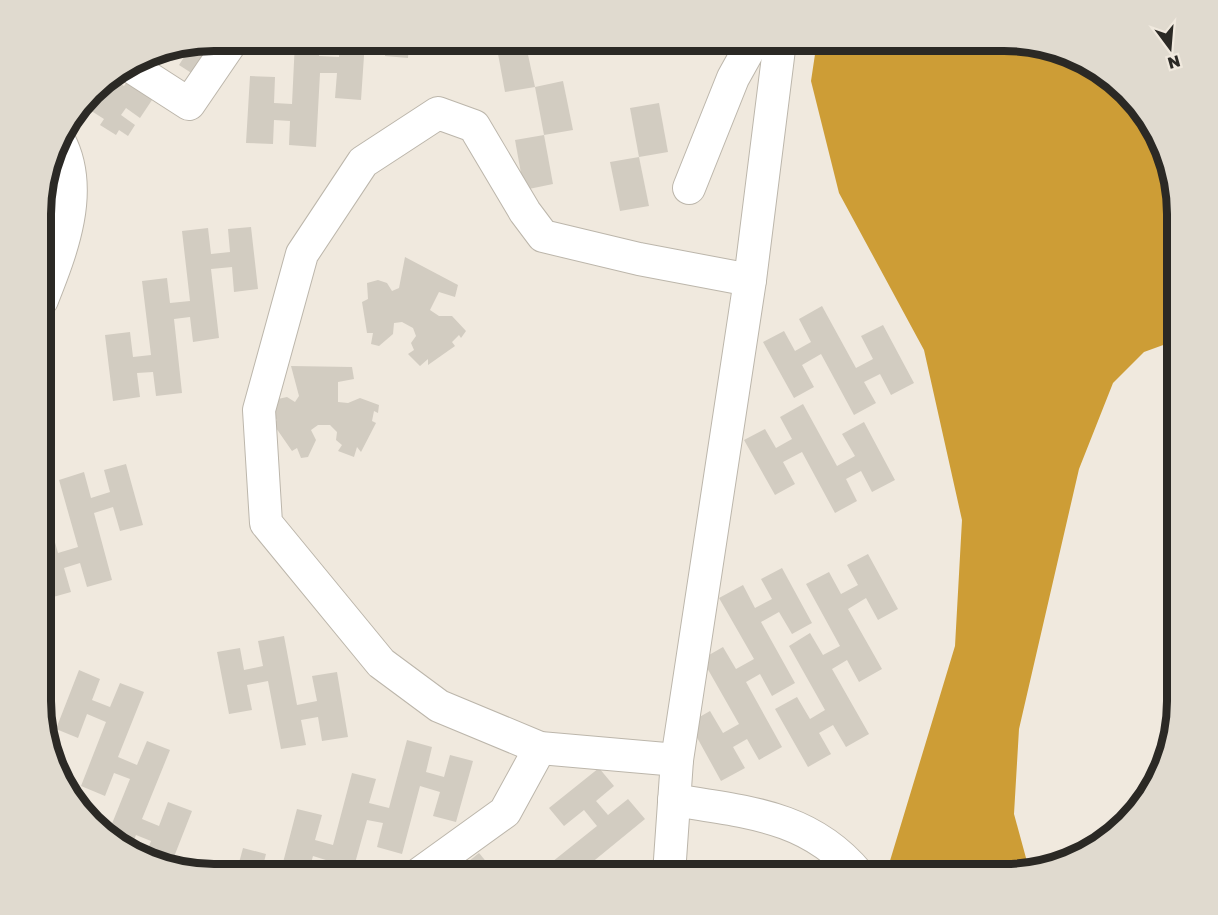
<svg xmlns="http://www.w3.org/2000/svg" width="1218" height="915" viewBox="0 0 1218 915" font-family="'Golos Text',sans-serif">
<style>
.forest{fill:#cd9d36}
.building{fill:#d2ccc1}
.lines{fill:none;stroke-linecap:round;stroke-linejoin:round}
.minor-casing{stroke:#bcb6ab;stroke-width:34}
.minor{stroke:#fff;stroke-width:32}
.rim{fill:none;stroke:#2b2925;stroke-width:8}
</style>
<rect width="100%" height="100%" fill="#f0e9de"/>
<path class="forest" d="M817 41H1015L1070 54 1118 83 1160 137 1177 213V340L1144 352 1113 383 1079 469 1019 729 1014 814 1029 869 1004 874H886L955 646 962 520 924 350 839 193 811 81Z"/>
<g class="building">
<path d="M209 41 206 46 213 50 193 74 179 65 186 54 180 50 172 61 156 51Z"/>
<path d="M295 41H320L319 56 339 57 340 41H365L361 100 335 98 337 73H320L316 147 289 145 290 121 274 120 273 144 246 143 250 76 275 77 274 103 292 104Z"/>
<path d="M386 41H409L408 58 385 56Z"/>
<path d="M509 41H525L535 87 505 92 496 43Z"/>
<path d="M111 77 124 86 129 79 145 89 142 93 152 100 140 118 126 108 121 115 135 125 128 136 119 130 116 135 100 125 104 119 82 105 100 83Z"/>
<path d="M563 81 573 130 544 135 535 87Z"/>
<path d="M659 103 668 152 639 157 630 108Z"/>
<path d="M544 135 553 184 524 190 515 140Z"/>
<path d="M639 157 649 206 620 211 610 162Z"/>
<path d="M251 227 258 289 234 292 232 267 211 269 219 338 193 342 190 317 174 319 182 393 156 396 153 372 137 373 140 397 113 401 105 335 130 332 133 357 151 355 142 281 167 278 170 303 190 301 182 231 208 228 211 254 230 252 228 229Z"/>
<path d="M405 257 458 285 455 297 439 292 430 310 439 316H452L466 331 461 338 459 335 452 342 455 346 428 365V359L420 366 408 354 414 350 411 343 416 336 413 328 402 322 394 323 393 334 379 346 371 344 373 333H367L362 302 368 299 367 283 378 280 387 283 392 291 399 288Z"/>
<path d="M822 306 856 368 873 359 861 336 883 325 914 383 891 395 880 374 864 382 876 403 854 415 821 354 802 365 814 387 794 398 763 342 784 331 795 351 811 342 799 319Z"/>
<path d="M291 366 352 367 354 379 338 382V402L348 403 360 398 379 405 378 413 374 411 372 421 376 423 361 452 357 447 354 457 338 451 342 445 336 440 337 432 330 425H318L311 430 316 440 308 457 301 458 297 448 292 451 274 425 277 420 268 406 278 399 287 397 295 402 299 396Z"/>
<path d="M803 404 837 466 855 456 842 434 864 422 895 480 872 492 861 471 846 479 857 501 835 513 802 452 783 462 795 484 775 495 744 440 765 429 776 448 792 439 780 417Z"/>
<path d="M126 464 143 525 120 531 113 507 94 513 112 580 87 587 80 563 64 568 71 592 46 599 41 582V531L51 528 58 553 78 547 59 480 84 472 91 498 110 492 104 470Z"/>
<path d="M868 554 898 609 878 620 866 598 848 609 882 669 859 682 847 660 832 669 869 734 846 747 833 725 819 733 831 754 808 767 775 709 797 697 810 719 825 710 789 646 810 633 823 655 840 646 806 584 829 572 841 594 858 585 847 565Z"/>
<path d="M782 568 812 623 792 634 779 612 761 622 795 683 772 696 760 674 746 682 782 747 759 760 747 739 733 747 745 768 721 781 689 723 710 711 723 733 739 724 702 659 723 647 736 669 754 659 719 598 743 585 755 608 772 599 761 579Z"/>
<path d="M284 636 297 705 317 701 312 676 337 672 348 737 322 741 318 717 301 720 306 745 281 749 268 681 247 685 252 710 229 714 217 652 240 648 244 670 263 666 258 641Z"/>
<path d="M79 670 100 679 92 700 110 707 120 683 144 692 118 757 137 765 147 741 170 750 142 819 159 826 168 802 192 811 170 867 144 859 151 841 136 835 130 850 107 836 130 779 114 773 105 796 81 786 106 722 87 714 78 738 56 729Z"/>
<path d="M407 740 432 747 426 772 444 777 450 755 473 761 456 822 433 816 440 792 420 786 402 854 377 847 383 823 367 820 352 874H325L329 861 313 856 308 874H280L297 809 322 815 315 840 333 845 352 773 376 779 369 803 389 808Z"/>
<path d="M599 768 614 786 596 801 608 815 628 799 645 819 590 864 599 874H546L542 870 597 826 584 810 564 826 549 808Z"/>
<path d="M243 848 266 854 261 874H236Z"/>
<path d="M479 853 494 871 490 874H453Z"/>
<path d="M622 863 631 874H608Z"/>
</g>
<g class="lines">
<defs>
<g id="minor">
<path d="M130 66 189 104 232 41"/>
<path d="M689 188 733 78 753 42 758 41"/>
<path d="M42 300C61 252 86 190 59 140"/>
<path d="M677 760 540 748 439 706 381 663 266 523 259 410 302 254 363 162 438 113 474 126 525 212 543 236 639 259 750 280"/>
<path d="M674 800C745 812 809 815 858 874"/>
<path d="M419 874 505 812 540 748"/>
<path d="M669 874 677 760 750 280 780 41"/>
</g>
</defs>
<use href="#minor" class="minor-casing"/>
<use href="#minor" class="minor"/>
</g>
<path d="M0 0H1218V915H0ZM214 51H1004A163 163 0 0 1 1167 214V701A163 163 0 0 1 1004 864H214A163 163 0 0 1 51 701V214A163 163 0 0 1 214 51Z" fill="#e0dacf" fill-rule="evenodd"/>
<path class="rim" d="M214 51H1004A163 163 0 0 1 1167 214V701A163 163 0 0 1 1004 864H214A163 163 0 0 1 51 701V214A163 163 0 0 1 214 51Z"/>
<g transform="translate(1170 48) rotate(164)" stroke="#f0e9de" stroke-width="4.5" paint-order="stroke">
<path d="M0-4.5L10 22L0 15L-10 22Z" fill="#2b2925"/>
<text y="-9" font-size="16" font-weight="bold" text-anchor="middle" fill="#2b2925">N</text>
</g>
</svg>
